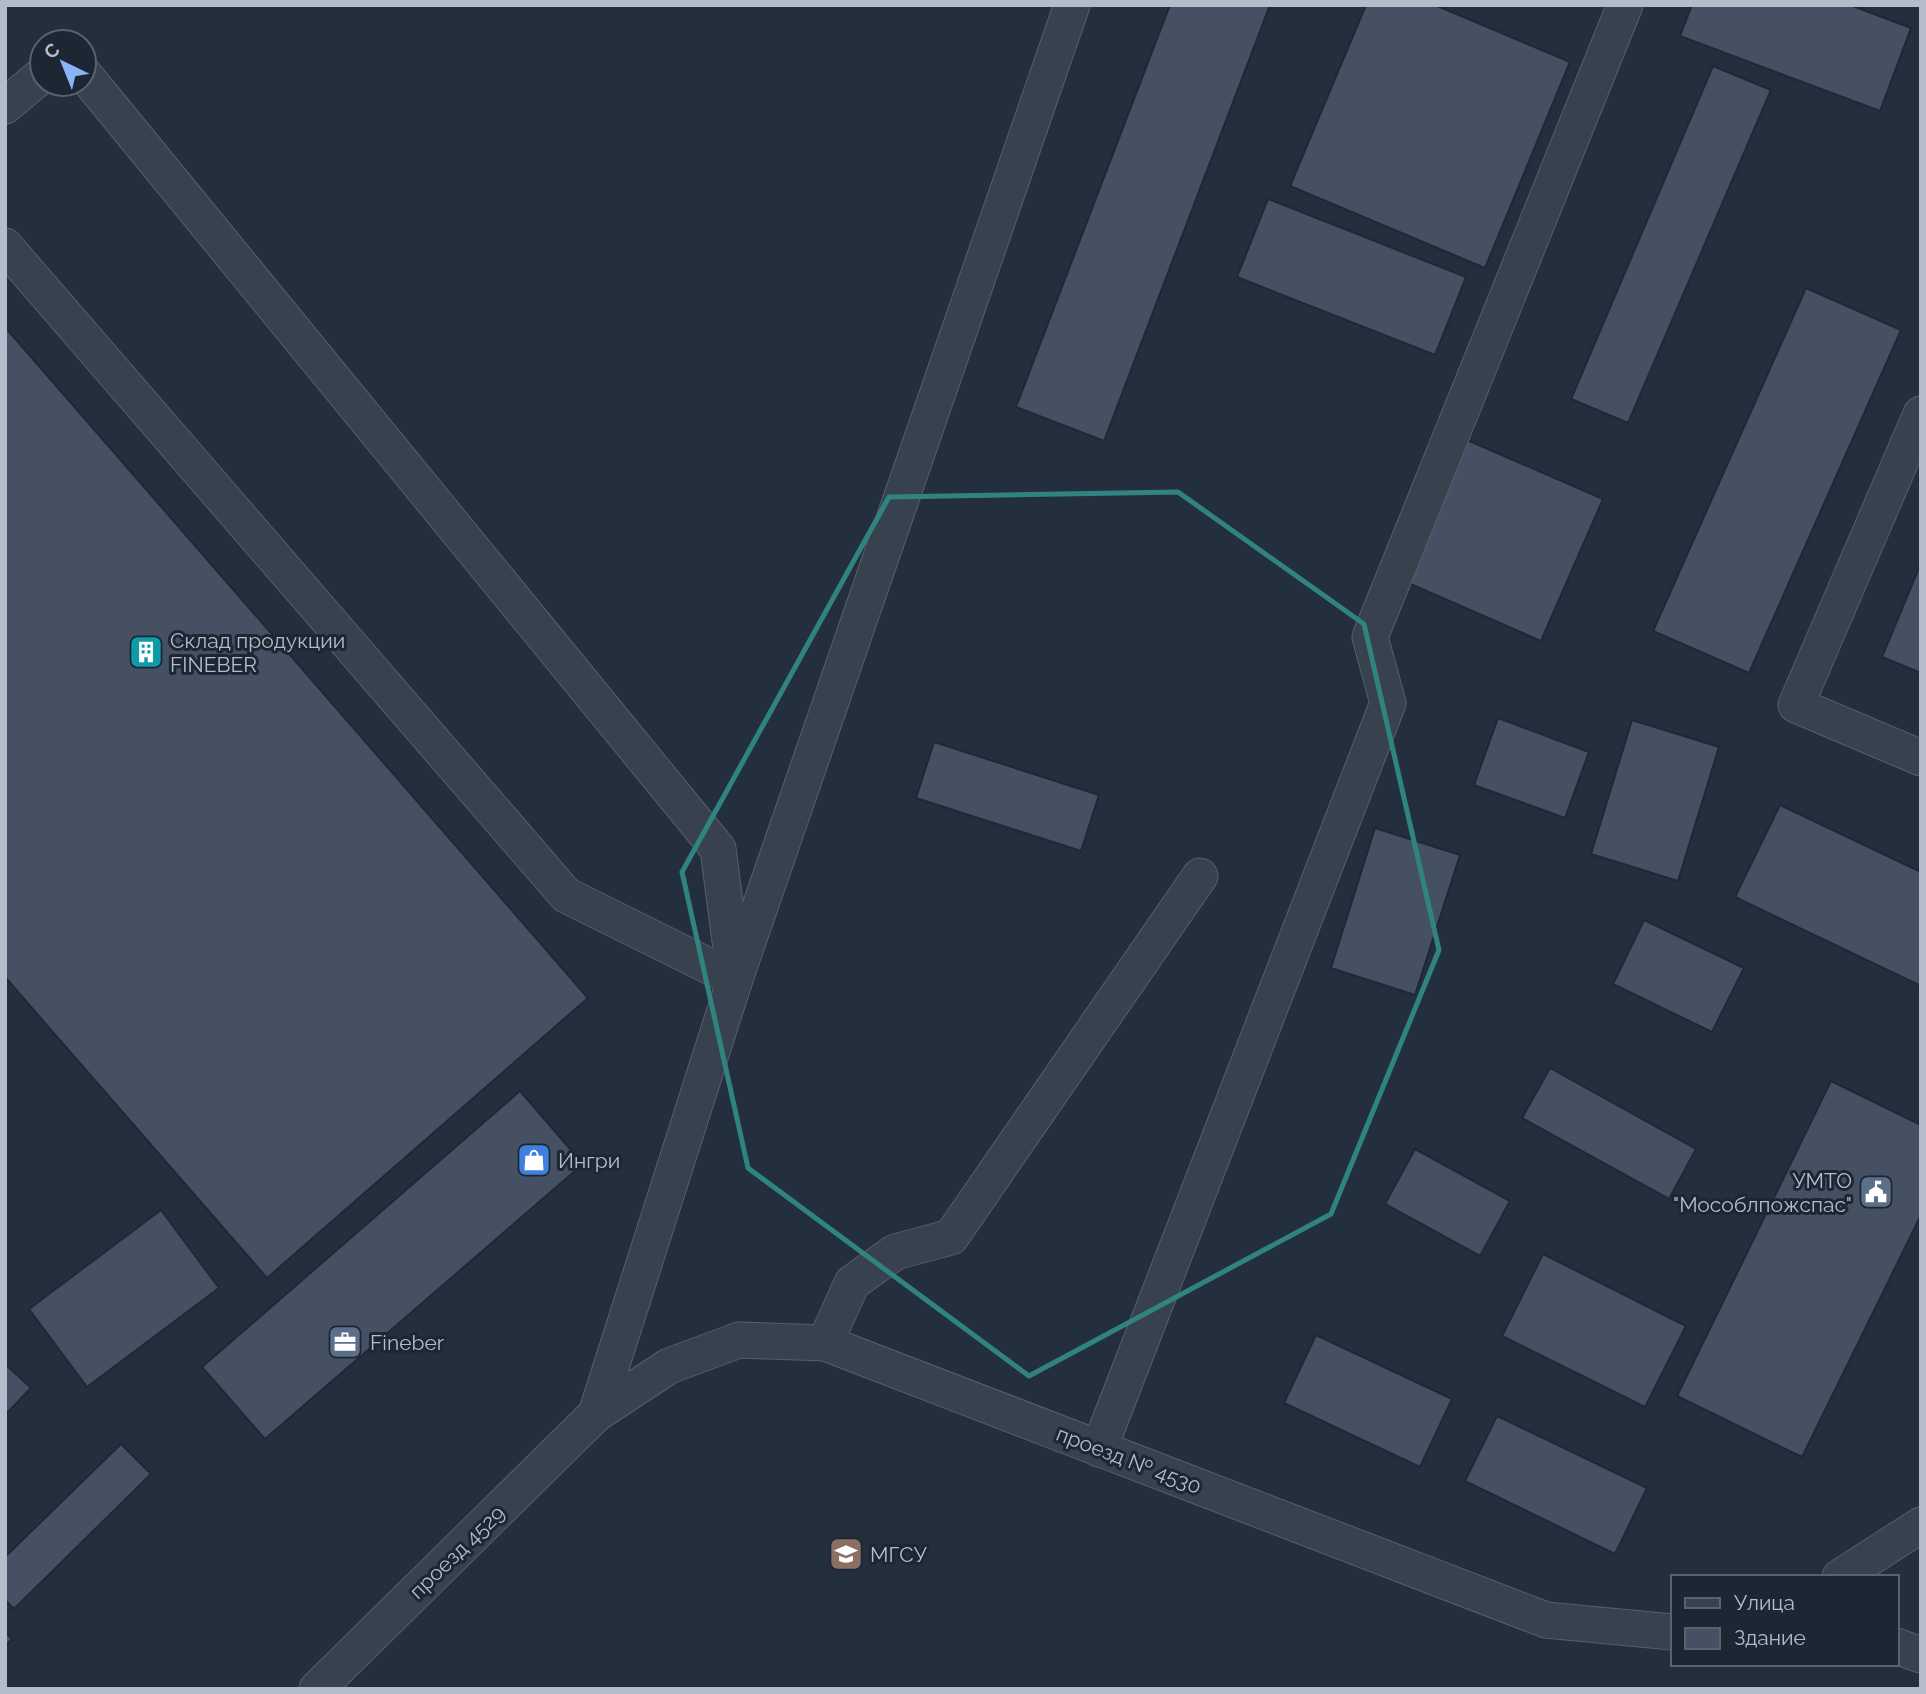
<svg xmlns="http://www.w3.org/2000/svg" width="1926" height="1694" viewBox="0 0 1926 1694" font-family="Raleway,sans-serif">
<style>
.building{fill:#455162;stroke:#1f2835;stroke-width:2}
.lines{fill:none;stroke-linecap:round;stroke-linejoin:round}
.minor-casing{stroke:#565f6c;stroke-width:37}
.minor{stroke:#38414e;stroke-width:35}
.marked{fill:none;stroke:#308480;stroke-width:5;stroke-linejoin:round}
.labels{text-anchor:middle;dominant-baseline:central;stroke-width:6;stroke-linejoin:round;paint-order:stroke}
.poi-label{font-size:21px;fill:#b4bcc9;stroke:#1d2633;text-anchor:start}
.street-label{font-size:21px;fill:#b4bcc9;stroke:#1d2633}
</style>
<rect width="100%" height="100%" fill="#242f3e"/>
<g class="building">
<path d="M1170 5H1270L1104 441 1016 407Z"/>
<path d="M1366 5H1435L1570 62 1485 268 1290 186Z"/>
<path d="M1692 5H1850L1911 28 1880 111 1680 36Z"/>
<path d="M1713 66 1771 90 1628 423 1571 399Z"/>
<path d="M1268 199 1466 277 1435 355 1237 277Z"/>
<path d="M1806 288 1901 330 1749 673 1653 631Z"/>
<path d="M5 327 588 998 267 1278 5 977Z"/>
<path d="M1467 440 1603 499 1541 641 1406 582Z"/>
<path d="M1921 563V673L1882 657Z"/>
<path d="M1498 718 1589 752 1565 818 1474 785Z"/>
<path d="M1632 720 1719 747 1678 881 1591 854Z"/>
<path d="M934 742 1099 795 1081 851 916 798Z"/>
<path d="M1780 805 1921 872V986L1735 897Z"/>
<path d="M1375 828 1460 855 1415 995 1331 968Z"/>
<path d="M1644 920 1744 968 1712 1032 1613 984Z"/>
<path d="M1550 1068 1696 1149 1669 1199 1522 1118Z"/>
<path d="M1831 1081 1921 1125V1215L1802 1457 1677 1396Z"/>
<path d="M520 1091 583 1164 265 1439 202 1367Z"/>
<path d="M1415 1149 1510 1201 1480 1256 1385 1204Z"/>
<path d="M161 1210 219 1288 87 1387 29 1309Z"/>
<path d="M1543 1254 1686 1326 1645 1407 1502 1336Z"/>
<path d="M1316 1335 1452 1399 1420 1467 1284 1403Z"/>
<path d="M5 1364 31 1388 5 1415Z"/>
<path d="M1497 1416 1647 1488 1615 1554 1465 1481Z"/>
<path d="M121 1444 151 1474 14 1609 5 1600V1557Z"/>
<path d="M5 1632 12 1639 5 1646Z"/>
</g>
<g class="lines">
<defs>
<g id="minor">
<path d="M84 74 718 849 735 979 596 1414"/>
<path d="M5 106 42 75"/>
<path d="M5 246 566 895 735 979 1072 5"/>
<path d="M1921 414 1796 705 1921 758"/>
<path d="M825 1343 852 1283 895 1252 951 1237 1200 876"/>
<path d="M1099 1449 1388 703 1370 637 1625 5"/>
<path d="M1840 1577 1921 1525"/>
<path d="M1896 1646 1921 1655"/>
<path d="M317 1689 596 1414 669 1366 739 1340 825 1343 1546 1620 1672 1632"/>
</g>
</defs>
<use href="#minor" class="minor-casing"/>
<use href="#minor" class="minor"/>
</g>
<path class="marked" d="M1178 492 1364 624 1439 950 1331 1214 1029 1376 748 1168 682 872 889 497Z"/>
<defs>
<symbol id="building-square" viewBox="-11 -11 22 22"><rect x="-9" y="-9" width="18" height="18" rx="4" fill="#0f9aa8" stroke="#1d2633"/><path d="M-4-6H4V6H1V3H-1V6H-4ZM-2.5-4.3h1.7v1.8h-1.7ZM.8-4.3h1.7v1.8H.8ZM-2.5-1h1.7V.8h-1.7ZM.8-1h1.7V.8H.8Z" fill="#fff"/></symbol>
<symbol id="shop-square" viewBox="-11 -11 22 22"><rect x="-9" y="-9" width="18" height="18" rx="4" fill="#3f7fe0" stroke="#1d2633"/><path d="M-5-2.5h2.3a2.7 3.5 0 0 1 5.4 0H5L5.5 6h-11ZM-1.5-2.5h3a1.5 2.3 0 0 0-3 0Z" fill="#fff"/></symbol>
<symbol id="civic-square" viewBox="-11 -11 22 22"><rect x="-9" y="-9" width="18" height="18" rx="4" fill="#5c6f8a" stroke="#1d2633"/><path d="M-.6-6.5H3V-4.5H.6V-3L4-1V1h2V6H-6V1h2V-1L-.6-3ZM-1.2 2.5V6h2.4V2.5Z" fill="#fff"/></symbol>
<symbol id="office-square" viewBox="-11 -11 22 22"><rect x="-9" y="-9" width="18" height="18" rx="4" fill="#5c6f8a" stroke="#1d2633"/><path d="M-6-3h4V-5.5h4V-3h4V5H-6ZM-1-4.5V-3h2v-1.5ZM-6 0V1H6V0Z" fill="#fff"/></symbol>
<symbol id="university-square" viewBox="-11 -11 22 22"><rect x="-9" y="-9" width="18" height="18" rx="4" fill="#8d6e63" stroke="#1d2633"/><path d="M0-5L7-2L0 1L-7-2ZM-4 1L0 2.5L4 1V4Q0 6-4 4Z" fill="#fff"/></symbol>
</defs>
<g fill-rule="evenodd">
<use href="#building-square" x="127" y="633" width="38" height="38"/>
<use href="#shop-square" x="515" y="1141" width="38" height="38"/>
<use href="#civic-square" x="1857" y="1173" width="38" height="38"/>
<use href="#office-square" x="326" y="1323" width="38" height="38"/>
<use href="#university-square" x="827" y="1535" width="38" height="38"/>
</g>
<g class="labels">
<g class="poi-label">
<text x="170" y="640">Склад продукции<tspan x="170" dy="24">FINEBER</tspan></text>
<text x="558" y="1160">Ингри</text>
<text x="1852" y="1180" text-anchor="end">УМТО<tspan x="1852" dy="24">"Мособлпожспас"</tspan></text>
<text x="370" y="1342">Fineber</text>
<text x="870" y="1554">МГСУ</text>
</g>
<g class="street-label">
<text transform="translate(1129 1460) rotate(21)">проезд № 4530</text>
<text transform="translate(457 1552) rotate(-44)">проезд 4529</text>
</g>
</g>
<rect width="1926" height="1694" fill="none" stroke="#b4bcc9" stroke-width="14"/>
<rect x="1671" y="1575" width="228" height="91" fill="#1d2633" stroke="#59626f" stroke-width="2"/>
<rect x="1685" y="1598" width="35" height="10" fill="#38414e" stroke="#59626f" stroke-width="2"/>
<text x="1734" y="1610" font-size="21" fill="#b4bcc9">Улица</text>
<rect x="1685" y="1628" width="35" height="21" fill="#455162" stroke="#59626f" stroke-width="2"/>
<text x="1734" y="1645" font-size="21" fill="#b4bcc9">Здание</text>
<g transform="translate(63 63) rotate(317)"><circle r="33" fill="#1d2633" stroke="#59626f" stroke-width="2"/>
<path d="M0-5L12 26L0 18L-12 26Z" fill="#8ab4f8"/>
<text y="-10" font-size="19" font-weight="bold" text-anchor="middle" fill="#b4bcc9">С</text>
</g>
</svg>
